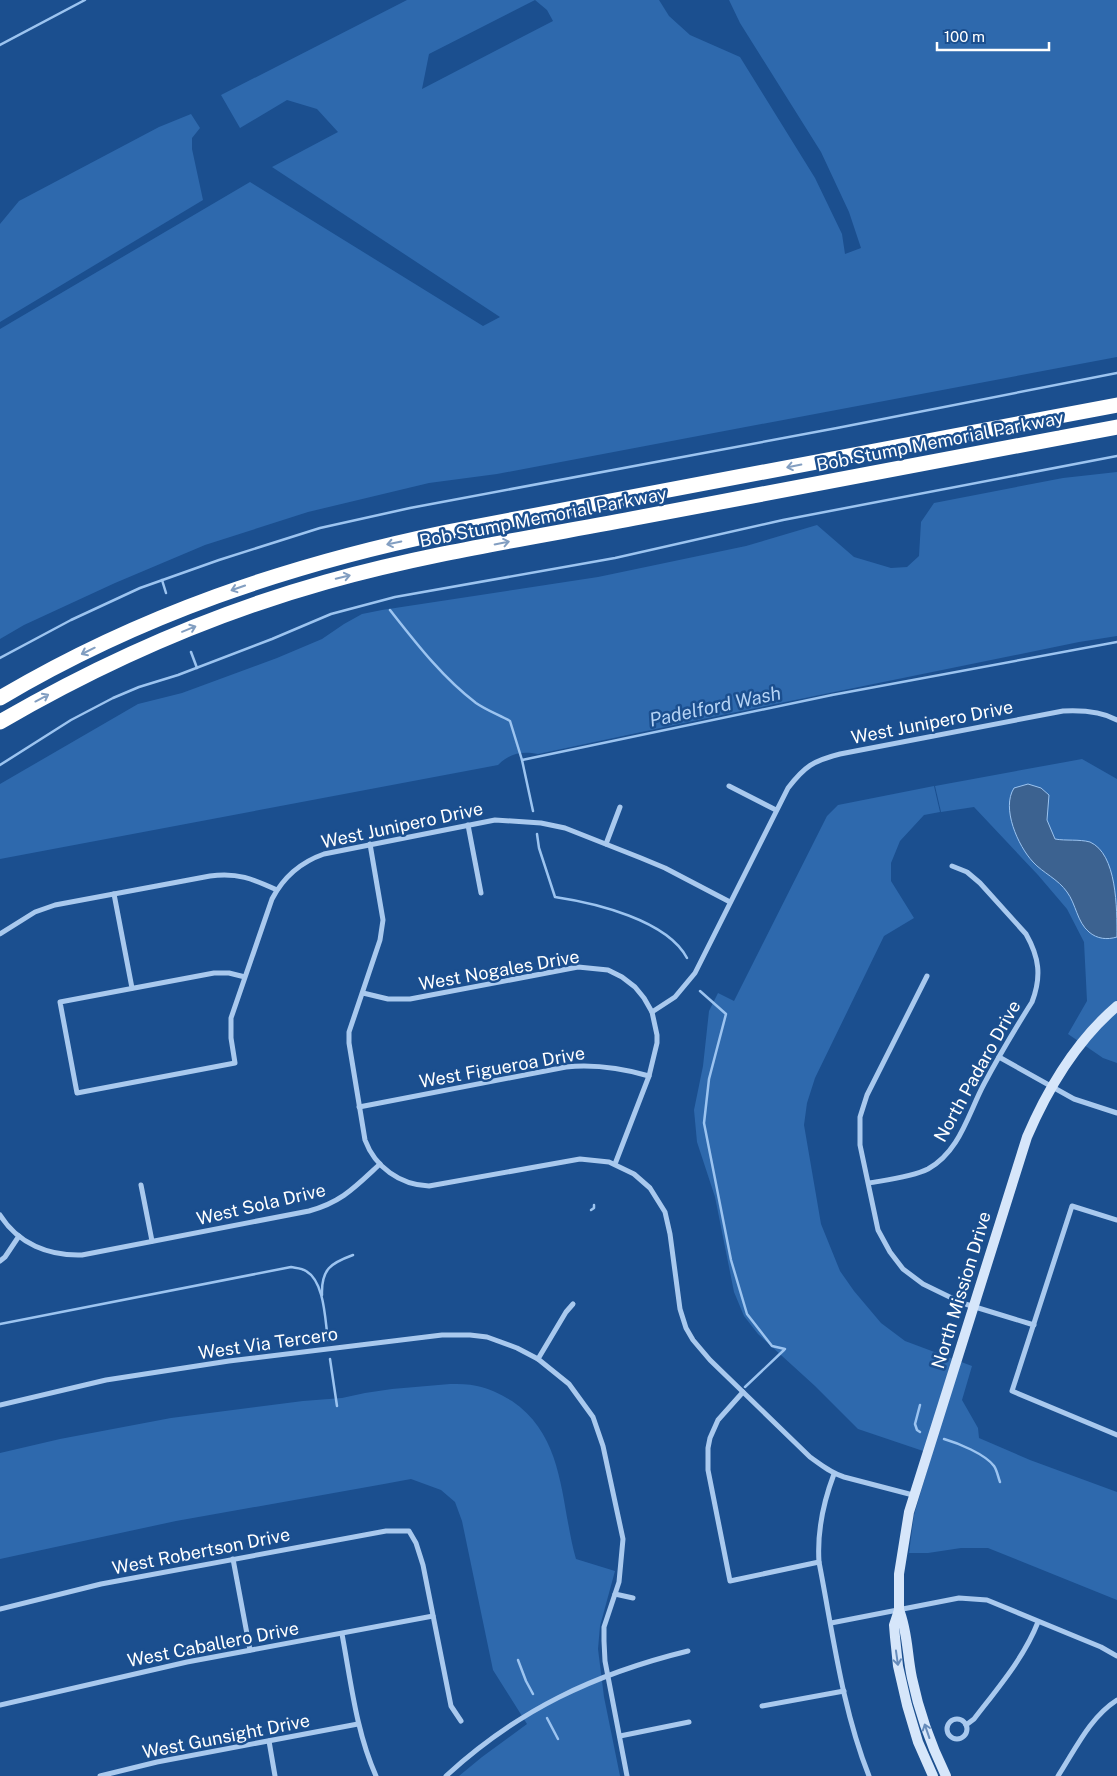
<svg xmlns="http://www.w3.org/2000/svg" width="1117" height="1776" viewBox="0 0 1117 1776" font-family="'Public Sans',sans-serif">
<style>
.green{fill:#2e69ad;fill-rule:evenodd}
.water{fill:#3c6290;stroke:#9cc4f0}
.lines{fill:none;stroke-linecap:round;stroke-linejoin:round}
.stream{stroke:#9cc4f0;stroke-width:2.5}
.street{stroke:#a9c9ee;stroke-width:5}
.secondary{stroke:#d6e6fa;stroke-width:10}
.highway{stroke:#fff;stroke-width:15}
.oneway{stroke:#829ec1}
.oneway2{stroke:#668bba}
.labels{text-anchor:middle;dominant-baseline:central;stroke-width:5;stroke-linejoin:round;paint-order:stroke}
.street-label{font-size:18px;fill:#fff;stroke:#1b4f8f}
.water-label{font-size:19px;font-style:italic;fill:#b5d3f5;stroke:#1b4f8f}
</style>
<rect width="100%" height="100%" fill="#1b4f8f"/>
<g class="green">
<path d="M407 0H659L669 16 690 35 740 57 815 178 842 234 845 254 861 248 849 212 821 152 740 23 729 0H1117V357L497 474 429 483 308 512 205 545 115 583 24 625 0 639V329L250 182 483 326 500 317 272 167 338 132 317 109 287 100 240 128 221 95ZM535 0 547 10 553 21 422 89 429 54Z"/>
<path d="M191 114 200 128 192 138V149L203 200 0 322V224L19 201 159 127Z"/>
<path d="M1117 472V636L1079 642 717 716 538 754C522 751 510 753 498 765L0 859V784L138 704 182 693 277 658 322 639 344 624 362 614 382 610 598 577 746 546 817 525 854 557 891 568 907 567 919 556 921 522 934 503 1063 478Z"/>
<path d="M1082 759 1117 779V1063L1103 1058 1068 1034 1087 1001 1084 942 1067 909 1038 875 974 807 941 812 935 786Z"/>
<path d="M934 786 940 812 924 815 900 841 891 863V881L914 918 884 936 815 1078 807 1103 804 1125 821 1224 840 1271 854 1291 881 1323 905 1341 972 1366 962 1400 978 1428 979 1438 1030 1460 1117 1492V1600L988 1548H961L928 1553H909L914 1515 932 1454 858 1429 815 1386 758 1334 744 1316 734 1292 715 1197 697 1142 694 1110 703 1066 709 1011 718 993 734 1001 827 816 838 805Z"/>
<path d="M450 1384C459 1384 468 1384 477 1386 489 1388 502 1395 512 1401 566 1438 560 1503 576 1559L615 1571 600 1626 598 1649 604 1697 620 1776H459L482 1757 527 1724 493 1670 462 1521 455 1502 441 1490 411 1479 384 1484 176 1521 0 1559V1453L60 1439 171 1418 303 1401 342 1398 365 1393 392 1389Z"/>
</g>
<path class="water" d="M1028 784 1041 788 1049 795 1047 820 1055 839C1066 841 1079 839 1090 842 1117 854 1117 908 1117 937 1107 940 1097 939 1089 932 1077 922 1076 904 1067 892 1058 879 1043 873 1033 862 1018 846 1001 808 1014 788Z"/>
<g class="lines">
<g class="stream">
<path d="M0 45 85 0"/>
<path d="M162 580 166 593"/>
<path d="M390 610C416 643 442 677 476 703 486 710 499 715 510 721L522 760 533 811"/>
<path d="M191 652 197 668"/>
<path d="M0 658 71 620 140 588 219 560 320 528 410 508 837 428 1117 373"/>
<path d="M522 760 832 695 1117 642"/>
<path d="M0 765 71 720 113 698 139 687 178 675 272 639 331 614 395 597 615 558 783 520 1117 456"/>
<path d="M537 834 539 848 555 897C595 903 667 920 687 958"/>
<path d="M700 991 726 1014 709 1079 704 1123 731 1260 747 1314 772 1346 785 1349"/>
<path d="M591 1210 594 1208V1205"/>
<path d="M322 1295C321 1269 331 1263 353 1255"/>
<path d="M0 1324 291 1267C296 1268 302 1268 306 1271 325 1282 325 1321 328 1340"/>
<path d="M330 1359 337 1406"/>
<path d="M745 1387 784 1350"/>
<path d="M920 1405 915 1424 917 1430 920 1432"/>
<path d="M944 1439C958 1443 985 1454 994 1466 997 1470 998 1477 1000 1482"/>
<path d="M518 1660 526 1681 533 1694"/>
<path d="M547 1718 558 1739"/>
</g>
<g class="street">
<path d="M729 786 776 810"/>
<path d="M468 825 481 893"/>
<path d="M370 844 383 920 380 940 349 1032V1043L365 1140C375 1167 400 1185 429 1186L580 1159 609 1162 634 1174 650 1188 665 1212 670 1234 680 1309 686 1328 693 1340 710 1360 810 1457C821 1465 831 1473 844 1477L913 1495"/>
<path d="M606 844 620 807"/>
<path d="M114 894 132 988"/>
<path d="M0 934 35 912 55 905 210 876C237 872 253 879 277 890"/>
<path d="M927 976 867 1095 860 1117V1145L878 1230 890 1252 903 1269 923 1284 962 1303 1034 1325"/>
<path d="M245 977 229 973H214L60 1002 77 1093 235 1063 231 1038V1018L272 899C284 876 301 862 324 854L495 820 541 823 565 828 641 858 665 868 730 902"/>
<path d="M363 993 388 999H410L578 967 608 970 622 977 635 987 644 998 652 1012 657 1035V1043L649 1076 615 1164"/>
<path d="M652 1012 675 997 695 973 788 788C805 766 813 761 840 754L1063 711C1082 710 1101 711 1117 720"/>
<path d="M999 1057 1074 1099 1117 1113"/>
<path d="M359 1107 566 1067C595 1064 621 1068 649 1076"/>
<path d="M869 1183C886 1180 912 1177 928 1169 960 1151 968 1114 984 1084 999 1056 1015 1029 1032 1002 1042 976 1039 957 1026 934L980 883 967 872 952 866"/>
<path d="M141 1185 152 1241"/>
<path d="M0 1215C18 1244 49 1256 82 1255L309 1211C342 1202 355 1187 380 1164"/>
<path d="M1117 1220 1072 1206 1012 1391 1117 1435"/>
<path d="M0 1261 5 1257 19 1236"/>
<path d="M538 1359 566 1312 573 1304"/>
<path d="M743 1392 718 1420 710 1438 708 1448V1470L730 1581 819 1562"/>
<path d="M0 1405 106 1380 229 1361 442 1335H470L487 1337 517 1348 538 1359 569 1384 593 1417 603 1446 623 1539 619 1582 604 1627V1641L605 1661 627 1776"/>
<path d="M834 1474C823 1503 817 1531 819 1562 833 1634 842 1708 869 1776"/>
<path d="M233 1559 250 1650"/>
<path d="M615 1594 633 1598"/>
<path d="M0 1609 101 1584 386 1531H409L416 1543 423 1565 451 1706 461 1721"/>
<path d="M831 1623 959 1598 987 1600 1101 1647 1117 1656"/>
<path d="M342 1634C351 1682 356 1731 376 1776"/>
<path d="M0 1705 187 1662 433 1616"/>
<path d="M762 1706 844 1691"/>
<circle cx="957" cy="1729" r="10"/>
<path d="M966 1725 974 1719C997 1689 1024 1658 1038 1622"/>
<path d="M620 1736 689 1722"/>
<path d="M269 1741 275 1776"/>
<path d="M100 1776 157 1762 358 1724"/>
<path d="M446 1776C518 1710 594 1674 688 1651"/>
<path d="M1058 1776C1075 1750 1090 1717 1117 1700"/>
</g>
<g class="secondary">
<path d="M899 1610C908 1632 907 1655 912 1678 919 1712 931 1745 946 1776"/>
<path d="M933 1776 918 1742 907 1705 898 1666 895 1637 894 1625 899 1610V1574L909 1512 1027 1137C1048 1088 1076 1041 1117 1006"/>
</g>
<g class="highway">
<path d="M0 698C140 615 288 565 447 532L1117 405"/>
<path d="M0 722C103 662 212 614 326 582 429 553 536 537 641 517 799 487 958 457 1117 427"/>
</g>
</g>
<defs><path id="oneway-shaft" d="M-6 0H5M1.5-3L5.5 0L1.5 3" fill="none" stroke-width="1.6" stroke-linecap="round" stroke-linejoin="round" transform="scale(1.25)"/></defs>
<g class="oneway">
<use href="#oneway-shaft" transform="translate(794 466) rotate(169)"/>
<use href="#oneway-shaft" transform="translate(394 543) rotate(168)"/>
<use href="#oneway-shaft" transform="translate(502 543) rotate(-11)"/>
<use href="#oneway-shaft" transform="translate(343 577) rotate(-14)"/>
<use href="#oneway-shaft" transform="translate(238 588) rotate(161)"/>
<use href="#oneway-shaft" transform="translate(189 629) rotate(-22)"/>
<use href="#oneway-shaft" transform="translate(88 651) rotate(154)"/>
<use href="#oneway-shaft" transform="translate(42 698) rotate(-28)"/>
</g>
<g class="oneway2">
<use href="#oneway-shaft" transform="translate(897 1658) rotate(82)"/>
<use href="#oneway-shaft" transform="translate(927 1731) rotate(-109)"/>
</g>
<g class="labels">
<g class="street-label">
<text transform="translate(940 441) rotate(-11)">Bob Stump Memorial Parkway</text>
<text transform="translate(543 517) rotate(-11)">Bob Stump Memorial Parkway</text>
<text transform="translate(932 722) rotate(-11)">West Junipero Drive</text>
<text transform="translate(402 825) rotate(-12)">West Junipero Drive</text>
<text transform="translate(499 970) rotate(-10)">West Nogales Drive</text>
<text transform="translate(502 1067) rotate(-10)">West Figueroa Drive</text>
<text transform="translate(977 1071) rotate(-61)">North Padaro Drive</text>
<text transform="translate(261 1204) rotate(-13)">West Sola Drive</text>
<text transform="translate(961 1290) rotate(-73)">North Mission Drive</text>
<text transform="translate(268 1343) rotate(-8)">West Via Tercero</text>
<text transform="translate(201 1551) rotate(-11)">West Robertson Drive</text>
<text transform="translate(213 1644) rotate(-11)">West Caballero Drive</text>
<text transform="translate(226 1736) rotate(-11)">West Gunsight Drive</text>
</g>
<g class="water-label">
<text transform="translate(715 706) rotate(-12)">Padelford Wash</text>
</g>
</g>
<path d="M937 42v8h112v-8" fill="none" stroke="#ffffff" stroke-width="2.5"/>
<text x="944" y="42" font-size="15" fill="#ffffff" stroke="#1b4f8f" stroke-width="4" paint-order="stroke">100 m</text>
</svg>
